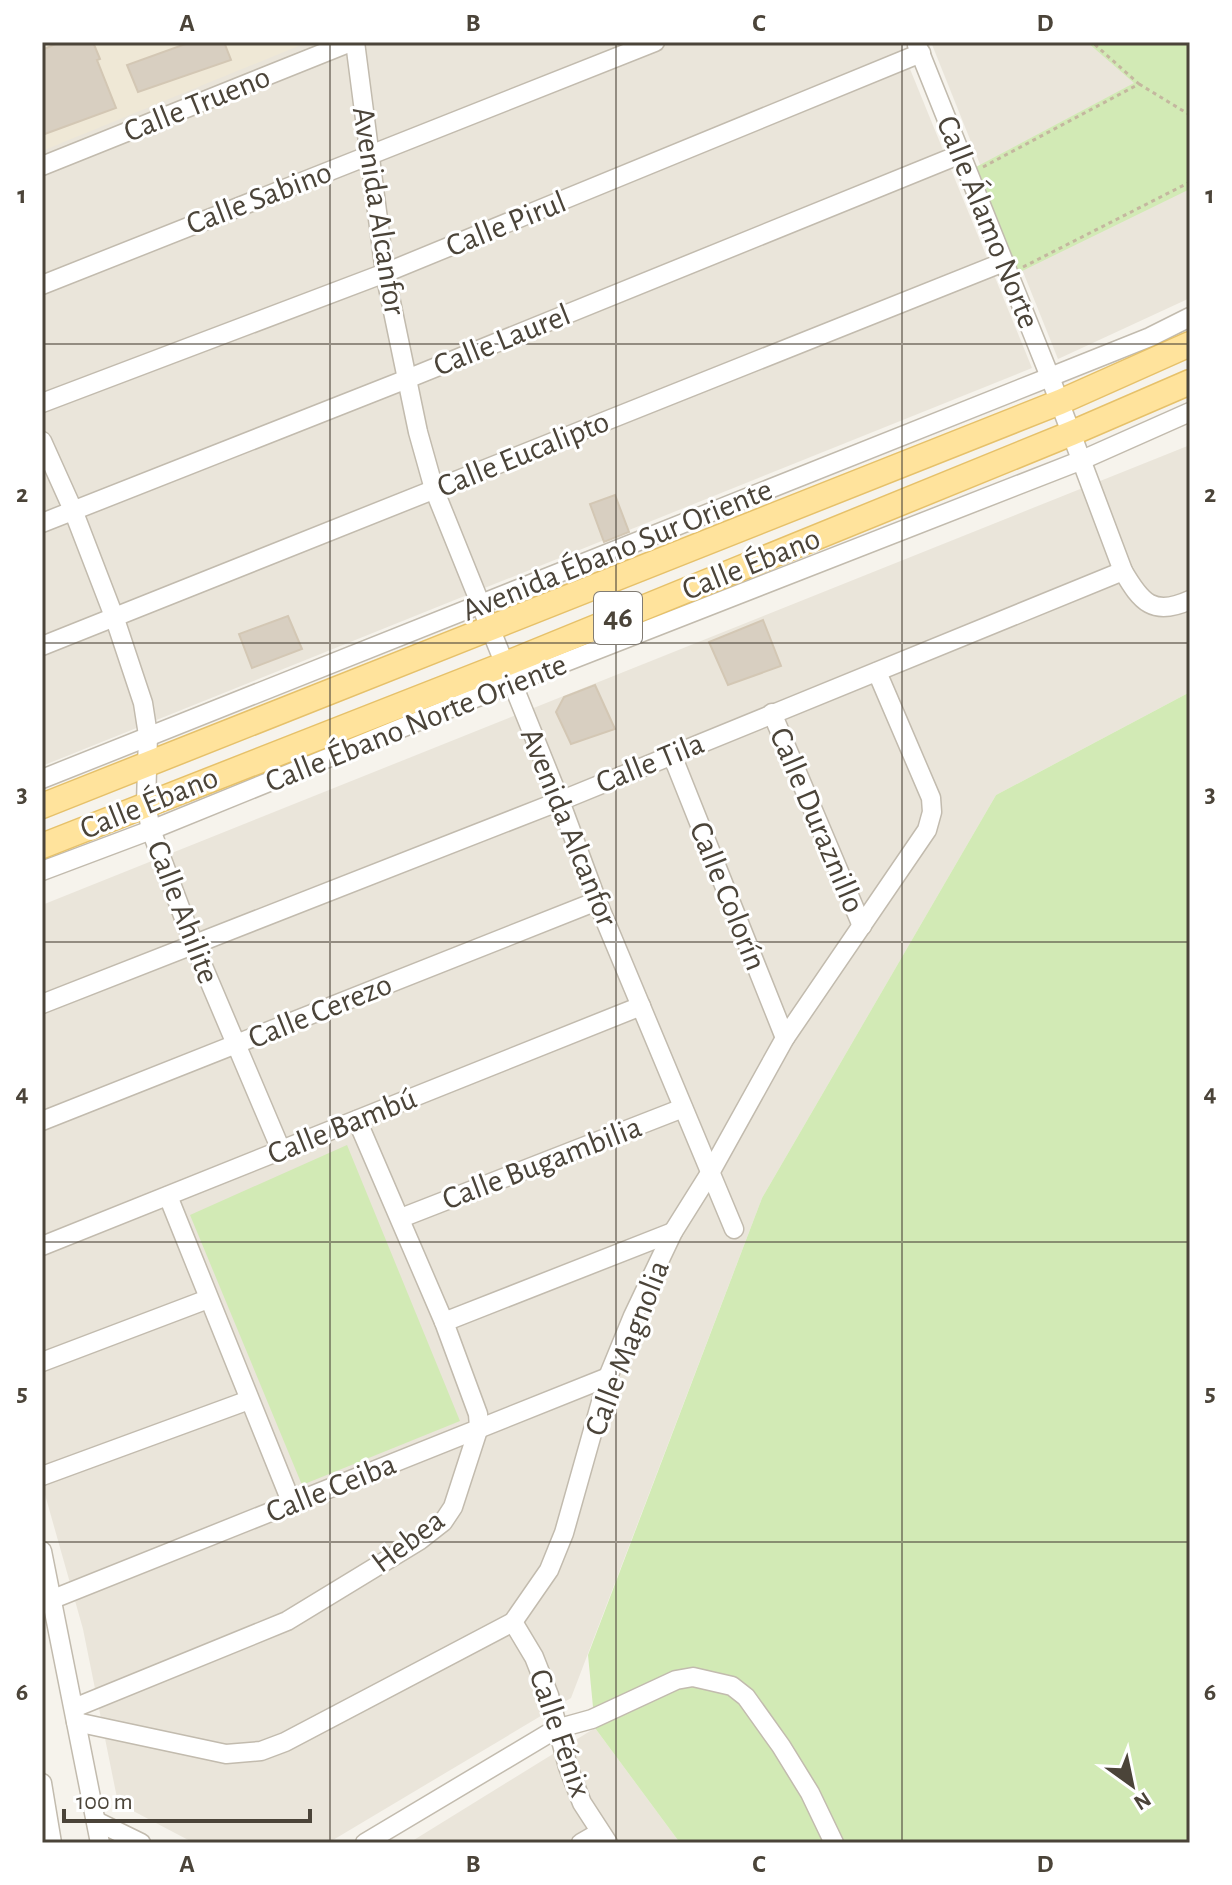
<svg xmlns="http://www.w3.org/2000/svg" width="1232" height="1885" viewBox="0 0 1232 1885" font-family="'Alegreya Sans',sans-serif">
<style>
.residential{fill:#eae5da}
.education{fill:#efe8d6}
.green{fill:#d2eab5}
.building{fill:#d8cfc1;stroke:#d3c7b4;stroke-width:2}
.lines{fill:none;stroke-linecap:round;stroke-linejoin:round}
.minor-casing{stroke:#c2bbae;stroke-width:21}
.major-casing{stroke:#e6c16a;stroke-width:27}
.path{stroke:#c4b79f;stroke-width:3;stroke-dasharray:4 4;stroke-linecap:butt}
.minor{stroke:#fff;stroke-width:18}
.major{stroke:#ffe39c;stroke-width:24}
.grid{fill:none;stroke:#4b4439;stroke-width:2;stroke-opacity:0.55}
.labels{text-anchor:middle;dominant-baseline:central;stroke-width:6;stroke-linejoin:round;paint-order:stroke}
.shield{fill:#fff;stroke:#817c74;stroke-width:2}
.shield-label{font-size:30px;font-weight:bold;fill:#4b4439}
.street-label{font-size:32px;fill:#4b4439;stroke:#fff}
.neatline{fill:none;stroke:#4b4439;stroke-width:3}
.grid-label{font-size:26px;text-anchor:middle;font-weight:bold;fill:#4b4439}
</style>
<rect width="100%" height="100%" fill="#f6f3ec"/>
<g class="residential">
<path d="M42 42H899L1032 368 42 766Z"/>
<path d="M931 42H1190V298L1058 359Z"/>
<path d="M1190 445V692L996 795 762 1198 571 1698 328 1843H194L118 1803 83 1629 42 1484V905Z"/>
<path d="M595 1728 680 1843H409Z"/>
</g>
<path class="education" d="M42 42H308L42 151Z"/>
<g class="green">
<path d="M1087 42H1190V189L1018 273 974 168 1134 83Z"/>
<path d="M1190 692V1843H680L595 1728 588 1655 762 1198 996 795Z"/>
<path d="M347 1145 460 1421 302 1485 190 1215Z"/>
</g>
<g class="building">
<path d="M60 42H93L100 59 97 60 116 108 42 135V50Z"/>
<path d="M191 42H224L231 60 138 92 127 65Z"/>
<path d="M615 495 629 532 604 542 590 504Z"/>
<path d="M288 616 302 649 252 668 239 634Z"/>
<path d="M763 620 781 666 728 685 709 642Z"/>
<path d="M595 685 615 729 571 744 556 712 564 697Z"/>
</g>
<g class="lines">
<defs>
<g id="minor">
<path d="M355 42 385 273 418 432 434 489 560 801 597 901 734 1229"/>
<path d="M917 45 1050 377 1123 571C1141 602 1153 617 1190 600"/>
<path d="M42 166 351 42"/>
<path d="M42 285 655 42"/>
<path d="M42 403 385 273 921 53"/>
<path d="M42 441 73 510 115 619 143 703 148 735 146 804 151 830 194 945 281 1150"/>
<path d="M42 523 407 379 961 154"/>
<path d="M42 646 1004 262"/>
<path d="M772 713 862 926"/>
<path d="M672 755 785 1038"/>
<path d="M42 779 1050 377 1150 337 1190 317"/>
<path d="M42 871 151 830 512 683 1082 460 1190 412"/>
<path d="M42 1004 560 801 1123 571"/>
<path d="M42 1121 597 901"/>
<path d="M168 1196 292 1504"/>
<path d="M401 1218 683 1108"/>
<path d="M42 1246 641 1006"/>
<path d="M444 1322 673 1232"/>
<path d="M42 1362 208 1299"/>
<path d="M42 1476 249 1400"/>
<path d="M42 1551 100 1843"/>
<path d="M53 1599 608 1377"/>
<path d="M513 1622 534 1657 549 1695 568 1767 582 1803 608 1843"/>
<path d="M74 1708 287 1621 420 1540 443 1522 453 1507 479 1427 478 1414 444 1322 357 1120"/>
<path d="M76 1722 226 1754 261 1751 285 1742 513 1622 549 1570 564 1533 608 1377 633 1316 673 1232 710 1173 785 1038 927 830 932 812 931 798 877 672"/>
<path d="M42 1783 52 1843"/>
<path d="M96 1821 141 1843"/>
<path d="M365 1843 556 1729 592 1719 676 1680 693 1677 732 1686 746 1697 781 1746 810 1793 834 1843"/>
<path d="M581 1843 600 1832"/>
</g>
<g id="major">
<path d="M42 806 1060 402 1190 344"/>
<path d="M42 846 503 665 1072 433 1190 382"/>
</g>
</defs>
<use href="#minor" class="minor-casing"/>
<use href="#major" class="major-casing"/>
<g class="path">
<path d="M1139 84 1190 115"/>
<path d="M983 167 1139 84 1092 42"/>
<path d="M1023 267 1190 182"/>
</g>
<use href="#minor" class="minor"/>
<use href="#major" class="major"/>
</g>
<path class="grid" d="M330 42V1843M616 42V1843M902 42V1843M42 344H1190M42 643H1190M42 942H1190M42 1242H1190M42 1542H1190"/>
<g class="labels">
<rect class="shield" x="594" y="592" width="48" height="52" rx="6"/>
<g class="shield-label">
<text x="618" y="618">46</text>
</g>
<g class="street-label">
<text transform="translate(197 104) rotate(-22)">Calle Trueno</text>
<text transform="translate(259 198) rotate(-21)">Calle Sabino</text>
<text transform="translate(379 211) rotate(81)">Avenida Alcanfor</text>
<text transform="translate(988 222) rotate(68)">Calle Álamo Norte</text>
<text transform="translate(506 224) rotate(-22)">Calle Pirul</text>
<text transform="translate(502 340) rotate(-22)">Calle Laurel</text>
<text transform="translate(523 454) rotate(-22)">Calle Eucalipto</text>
<text transform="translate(617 550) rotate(-22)">Avenida Ébano Sur Oriente</text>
<text transform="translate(751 564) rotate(-22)">Calle Ébano</text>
<text transform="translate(416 723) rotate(-22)">Calle Ébano Norte Oriente</text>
<text transform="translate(650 763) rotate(-22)">Calle Tila</text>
<text transform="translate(149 803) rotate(-22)">Calle Ébano</text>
<text transform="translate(817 820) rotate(67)">Calle Duraznillo</text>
<text transform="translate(569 827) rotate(68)">Avenida Alcanfor</text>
<text transform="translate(728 896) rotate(68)">Calle Colorín</text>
<text transform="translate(183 912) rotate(69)">Calle Ahilite</text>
<text transform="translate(320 1011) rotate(-22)">Calle Cerezo</text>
<text transform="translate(342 1126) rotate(-22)">Calle Bambú</text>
<text transform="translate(542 1163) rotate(-21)">Calle Bugambilia</text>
<text transform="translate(627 1348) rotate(-69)">Calle Magnolia</text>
<text transform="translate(331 1488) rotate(-22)">Calle Ceiba</text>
<text transform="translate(408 1541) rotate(-37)">Hebea</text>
<text transform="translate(560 1733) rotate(71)">Calle Fénix</text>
</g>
</g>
<rect width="1232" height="1885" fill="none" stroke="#ffffff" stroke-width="88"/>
<g transform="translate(1132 1785) rotate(147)" stroke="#ffffff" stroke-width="6" paint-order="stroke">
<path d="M0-6L14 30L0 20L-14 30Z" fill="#4b4439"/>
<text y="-12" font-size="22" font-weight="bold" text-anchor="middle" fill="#4b4439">N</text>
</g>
<path d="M64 1809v12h246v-12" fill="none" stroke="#4b4439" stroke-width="4"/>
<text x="76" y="1809" font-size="24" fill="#4b4439" stroke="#ffffff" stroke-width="6" paint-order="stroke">100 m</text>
<rect x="44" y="44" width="1144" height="1797" class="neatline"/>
<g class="grid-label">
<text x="187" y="31">A</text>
<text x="473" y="31">B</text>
<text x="759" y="31">C</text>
<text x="1045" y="31">D</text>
<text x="22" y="203">1</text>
<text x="1210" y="203">1</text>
<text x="22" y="502">2</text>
<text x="1210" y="502">2</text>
<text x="22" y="802">3</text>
<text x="1210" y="802">3</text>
<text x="22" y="1101">4</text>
<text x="1210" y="1101">4</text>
<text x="22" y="1401">5</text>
<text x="1210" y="1401">5</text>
<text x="22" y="1700">6</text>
<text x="1210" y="1700">6</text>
<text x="187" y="1872">A</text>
<text x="473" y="1872">B</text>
<text x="759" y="1872">C</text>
<text x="1045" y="1872">D</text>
</g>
</svg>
